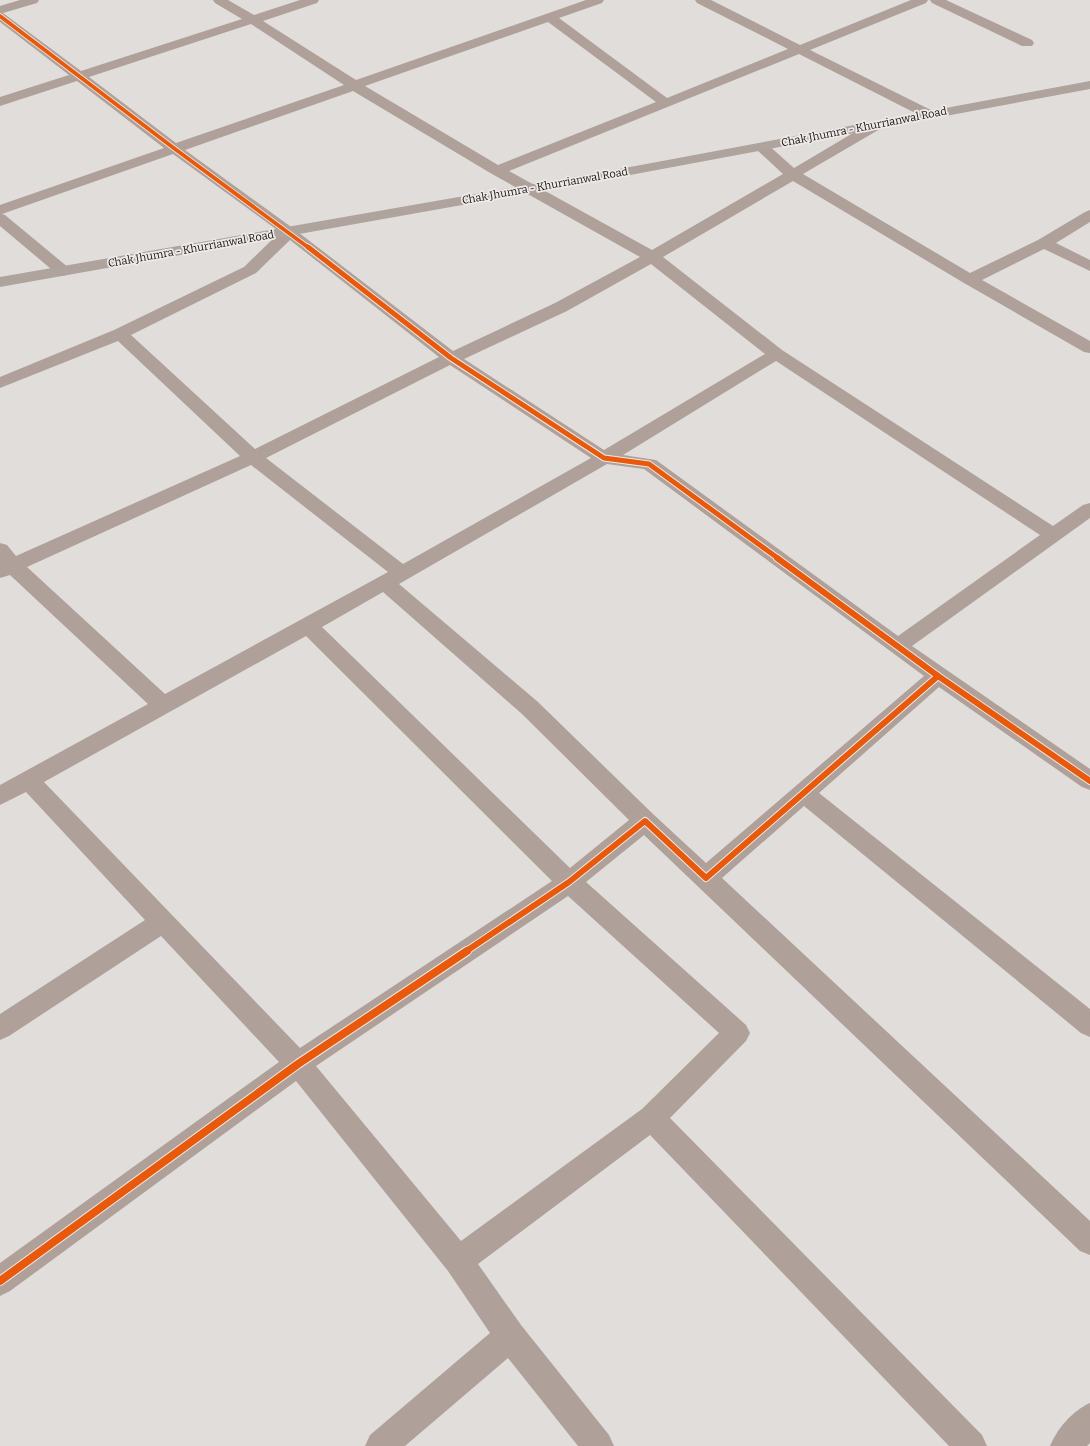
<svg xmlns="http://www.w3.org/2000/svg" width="1090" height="1446" viewBox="0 0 1090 1446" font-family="Bitter,serif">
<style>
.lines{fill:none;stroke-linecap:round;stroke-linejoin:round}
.street{fill:#afa19a;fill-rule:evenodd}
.primary{fill:#afa49d;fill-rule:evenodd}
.cycleway-far3-casing{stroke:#efeae7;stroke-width:5.5}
.cycleway-far2-casing{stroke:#efeae7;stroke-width:7}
.cycleway-far1-casing{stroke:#efeae7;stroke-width:8}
.cycleway-casing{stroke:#efeae7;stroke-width:10}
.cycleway-far3{stroke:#e8590c;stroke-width:4}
.cycleway-far2{stroke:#e8590c;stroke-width:5}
.cycleway-far1{stroke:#e8590c;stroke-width:6}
.cycleway{stroke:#e8590c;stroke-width:8}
.labels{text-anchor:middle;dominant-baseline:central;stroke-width:3.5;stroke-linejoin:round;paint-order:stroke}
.far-street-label{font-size:11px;fill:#161513;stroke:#efeae7}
</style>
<rect width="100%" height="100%" fill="#e0dddb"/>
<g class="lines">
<g class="street">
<path d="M20 0H39L37 3 3 13 81 71 242 19 215 3 213 0H228L254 15 300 0H319L317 3 263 21 356 80 586 0H604L602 3 559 18 667 98 788 49 697 3 695 0H711L800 45 911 0H928L926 3 810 50 933 111 935 114 933 117 928 118 923 117 799 54 509 171 652 250 783 174 757 150 755 147 757 144 762 143 767 144 794 168 870 123 875 122 880 123 882 126 880 129 803 174 970 273 1038 240 1085 212 1090 210V222L1056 243 1090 260V271L1044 249 982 280 1090 341V353L1084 352 964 283 793 181 663 257 782 350 1053 526 1083 505 1090 503V518L912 646 1090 769V790L1082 787 939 687 819 793 1090 1009V1037L1081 1033 804 806 722 878 1090 1221V1255L1080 1251 644 835 586 882 746 1025 750 1033 746 1041 670 1118 982 1435 987 1446H949L650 1135 478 1264 521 1325 609 1435 614 1446H578L508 1358 405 1446H365L370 1435 490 1333 448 1271 296 1081 10 1291 0 1296V1263L279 1062 161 936 9 1036 0 1040V1014L145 920 26 792 0 805V785L148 704 10 575 0 578V543L7 545 16 556 240 456 118 341 0 388V377L114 330 244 267 280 232 173 154 2 214 5 215 69 268 71 271 69 274 63 276 57 274 0 226V205L164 148 77 81 0 106V97L69 75 0 22V6ZM548 22 656 102 498 165 365 86ZM251 24 344 85 176 143 89 77ZM353 91 492 174 640 257 555 303 453 351 294 229 185 150ZM290 240 439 357 255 449 131 335 256 273ZM651 264 765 354 604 450 464 359 567 311ZM776 361 1040 535 898 636 656 460 623 455ZM450 365 591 458 403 564 266 458ZM607 464 644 469 924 676 706 863 653 814 538 702 399 584ZM251 465 388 572 165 694 27 567ZM383 592 522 714 629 820 570 868 322 627ZM306 636 552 881 300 1048 44 782ZM568 896 719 1033 642 1109 461 1241 316 1066Z"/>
<path d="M930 0H946L1032 40 1034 43 1032 46H1022L932 3Z"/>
<path d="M1090 1403V1443L1087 1446H1050C1057 1429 1072 1411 1090 1403Z"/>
</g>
<path class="primary" d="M1090 81V89L614 178 0 287V277L614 170Z"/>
<defs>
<path id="cycleway-far3" d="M0 16 175 149 309 248"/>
<path id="cycleway-far2" d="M308 247 451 358 604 458 649 464 779 559"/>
<g id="cycleway-far1">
<path d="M777 558 938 676 1090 781"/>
<path d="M465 952 569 882 645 821 706 878 938 676"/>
</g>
<path id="cycleway" d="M0 1281 298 1064 467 951"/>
</defs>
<use href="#cycleway-far3" class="cycleway-far3-casing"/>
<use href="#cycleway-far2" class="cycleway-far2-casing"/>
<use href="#cycleway-far1" class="cycleway-far1-casing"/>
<use href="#cycleway" class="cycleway-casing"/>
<use href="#cycleway-far3" class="cycleway-far3"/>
<use href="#cycleway-far2" class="cycleway-far2"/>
<use href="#cycleway-far1" class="cycleway-far1"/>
<use href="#cycleway" class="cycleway"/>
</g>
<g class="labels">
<g class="far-street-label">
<text transform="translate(864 127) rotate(-11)">Chak Jhumra - Khurrianwal Road</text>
<text transform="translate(545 186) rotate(-10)">Chak Jhumra - Khurrianwal Road</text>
<text transform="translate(191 249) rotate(-10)">Chak Jhumra - Khurrianwal Road</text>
</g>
</g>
</svg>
